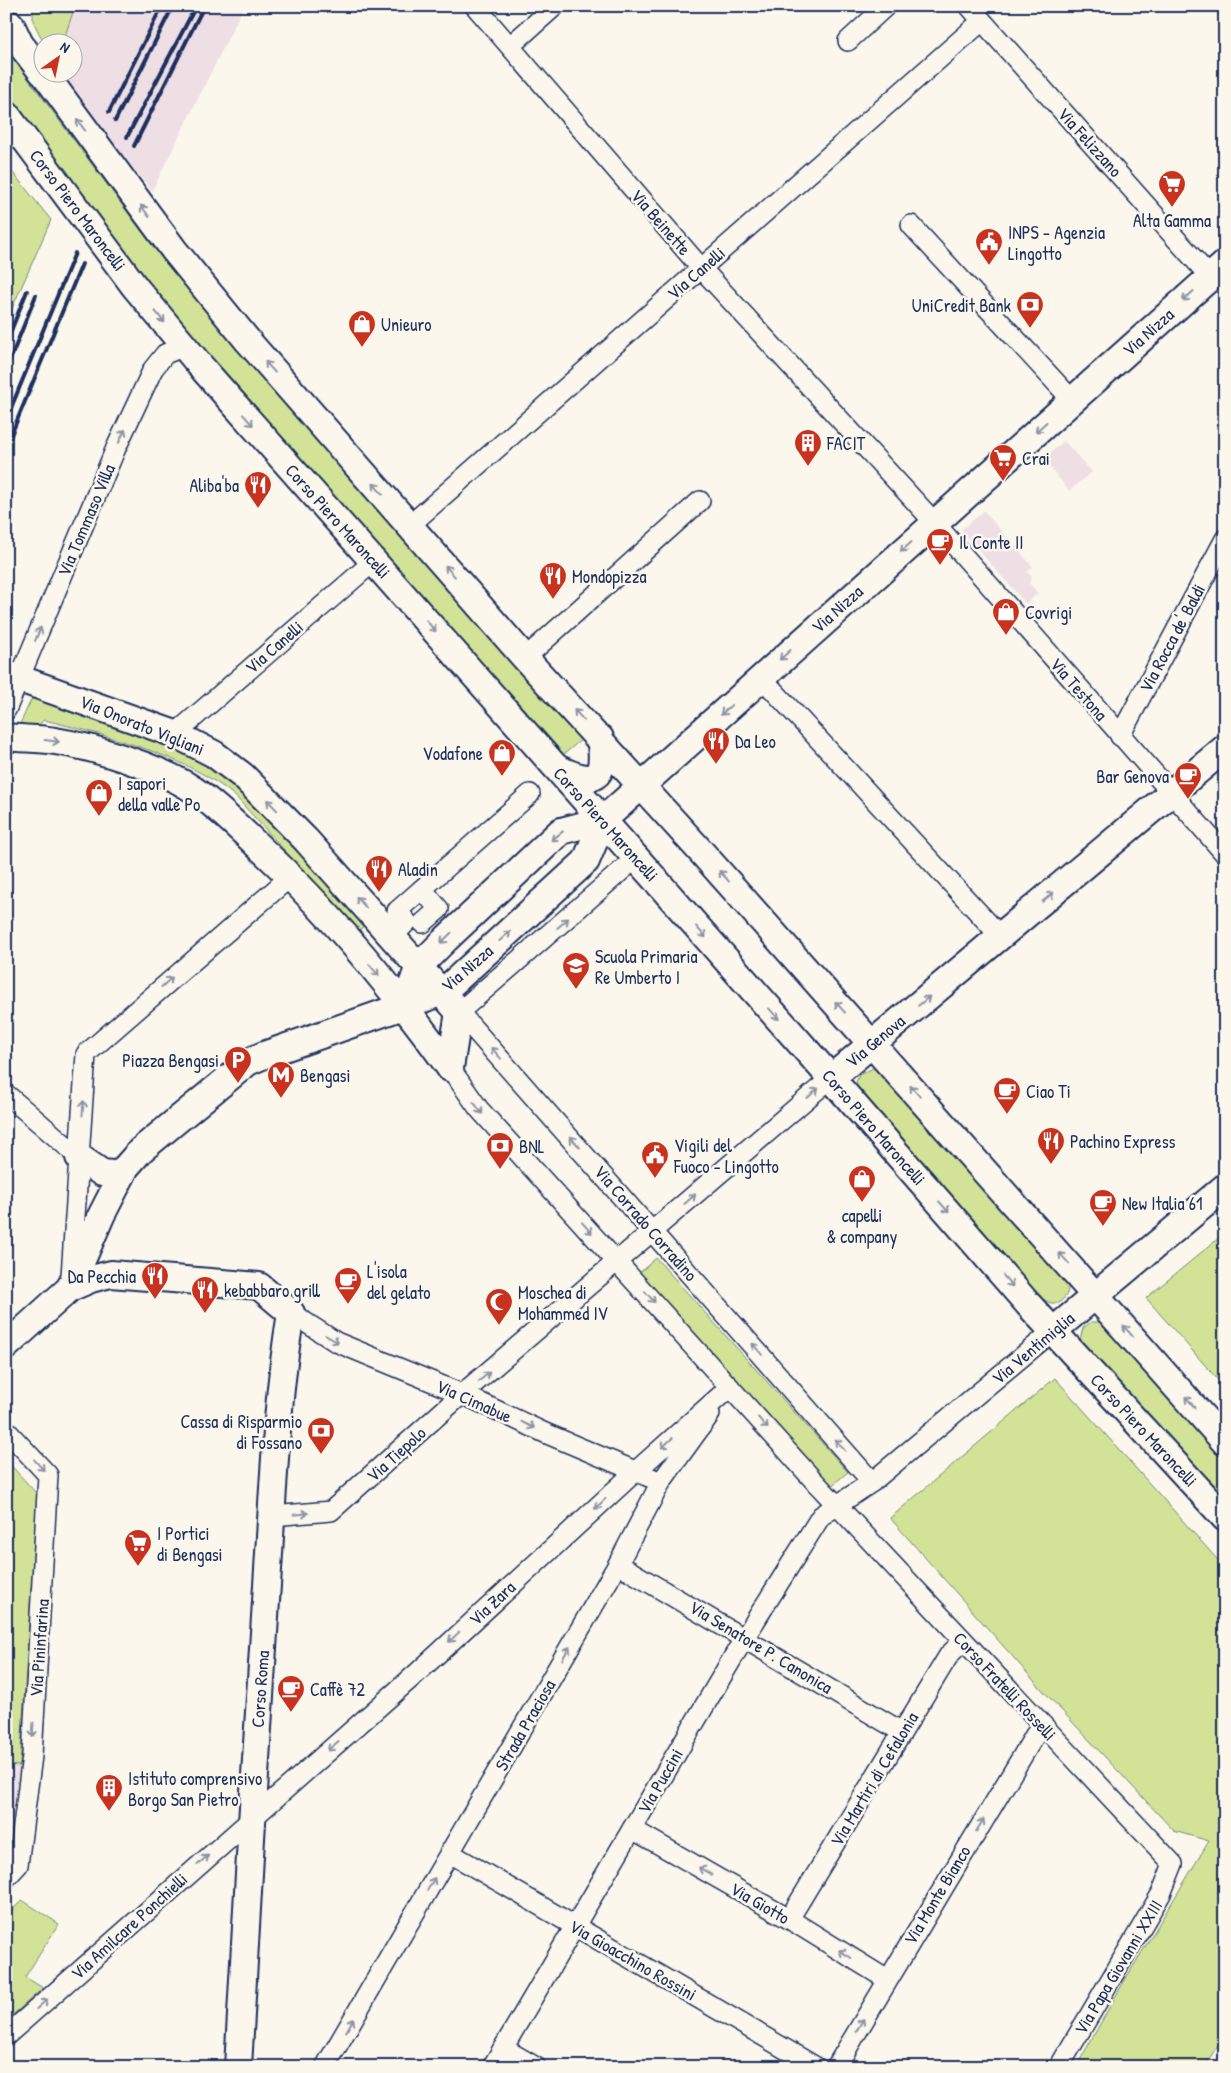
<svg xmlns="http://www.w3.org/2000/svg" width="1231" height="2073" viewBox="0 0 1231 2073" font-family="'Patrick Hand',sans-serif">
<style>
.built{fill:#eedfe4}
.green{fill:#d2e397;stroke:#76897a}
.lines{fill:none;stroke-linecap:round;stroke-linejoin:round}
.street-casing{stroke:#1b2f5e;stroke-width:22}
.secondary-casing{stroke:#1b2f5e;stroke-width:30}
.street{stroke:#fbf7ec;stroke-width:19}
.secondary{stroke:#fbf7ec;stroke-width:26}
.rail{stroke:#1b2f5e;stroke-width:4}
.oneway{stroke:#8b93a5}
.labels{text-anchor:middle;dominant-baseline:central;stroke-width:5;stroke-linejoin:round;paint-order:stroke}
.street-label{font-size:18px;fill:#1b2f5e;stroke:#fbf7ec}
.poi-label{font-size:18px;fill:#1b2f5e;stroke:#fbf7ec;text-anchor:start}
</style>
<rect width="100%" height="100%" fill="#fbf7ec"/>
<filter id="ink" filterUnits="userSpaceOnUse"><feTurbulence type="fractalNoise" baseFrequency=".02" numOctaves="2"/><feDisplacementMap in="SourceGraphic" scale="10" xChannelSelector="R" yChannelSelector="G"/><feConvolveMatrix kernelMatrix="1 2 1 2 8 2 1 2 1" color-interpolation-filters="sRGB"/></filter>
<g filter="url(#ink)">
<g class="built">
<path d="M75 6H244L152 191 54 73 72 72V42H63Z"/>
<path d="M1064 441 1092 472 1069 491 1043 459Z"/>
<path d="M984 511 1033 567 1027 572 1032 577 1029 583 1038 593 1026 604 961 530Z"/>
<path d="M6 1765 20 1766 14 1851 6 1858Z"/>
</g>
<g class="green">
<path d="M33 6H75L63 42 43 41 33 21Z"/>
<path d="M10 54 163 260 583 738 562 756 188 335 6 99V57Z"/>
<path d="M6 164 51 220 6 322Z"/>
<path d="M32 698C100 723 185 745 243 788L366 924 358 931 235 796C188 756 103 734 44 720L36 727 20 724Z"/>
<path d="M873 1068 881 1072 1065 1278C1070 1290 1069 1294 1059 1303H1051L1042 1299 857 1090 856 1082 859 1075Z"/>
<path d="M1225 1233V1388L1146 1298Z"/>
<path d="M656 1258 848 1472 830 1487 638 1274Z"/>
<path d="M1091 1322H1100L1110 1329 1225 1458V1506L1086 1350 1080 1339 1083 1328Z"/>
<path d="M1055 1378 1225 1568V2041L1222 2039 1204 2067H1076L1122 1985 1209 1841 1174 1831 1036 1683 890 1518Z"/>
<path d="M6 1460 37 1494 20 1766 6 1765Z"/>
<path d="M22 1900 59 1924 25 1977 43 1988 6 2021V1917Z"/>
</g>
<g class="lines">
<defs>
<g id="street">
<path d="M475 6 701 268 934 522 1225 854"/>
<path d="M969 6 1210 277"/>
<path d="M848 41 886 6"/>
<path d="M510 46 555 6"/>
<path d="M911 225 1072 400"/>
<path d="M410 525 982 21"/>
<path d="M525 658 700 501"/>
<path d="M761 677 1001 937"/>
<path d="M6 710 116 448 153 369 165 354 184 346"/>
<path d="M175 734 374 561"/>
<path d="M1120 736 1225 539"/>
<path d="M636 858 459 1012 872 1482"/>
<path d="M422 889 439 909 423 923"/>
<path d="M400 929 407 922 397 911 530 794"/>
<path d="M450 1068 479 1109 817 1484 1173 1864 1161 1894 1059 2067"/>
<path d="M6 1094 79 1157"/>
<path d="M71 1276 86 1054 291 876"/>
<path d="M291 1313 336 1342 462 1394 545 1433 661 1482"/>
<path d="M6 1430 48 1475 32 1756 18 1865 6 1878"/>
<path d="M272 1516 331 1511 462 1394 831 1078"/>
<path d="M618 1564 902 1732"/>
<path d="M632 1829 789 1919 886 1979"/>
<path d="M450 1853 816 2067"/>
<path d="M789 1919 949 1655 963 1641"/>
<path d="M6 2036 417 1673 636 1471 730 1387"/>
<path d="M503 2048 536 2067"/>
<path d="M325 2067 618 1564 661 1482 710 1414"/>
<path d="M492 2067 745 1637 821 1516 872 1482 1053 1331"/>
<path d="M836 2067 1041 1725"/>
</g>
<g id="secondary">
<path d="M11 25 20 44 42 72"/>
<path d="M43 72 174 250 248 341 525 658 696 846 1225 1442"/>
<path d="M6 114 135 287 204 370 831 1078 1028 1304 1225 1518"/>
<path d="M6 674 175 734 214 754 243 776 306 840 459 1012"/>
<path d="M6 737C22 739 39 738 55 741 95 747 161 768 194 790 217 806 237 826 257 845 329 911 393 988 450 1068"/>
<path d="M557 768C594 786 607 781 600 738"/>
<path d="M405 1005 419 966 446 939 561 831 603 820 1225 264"/>
<path d="M450 1068 459 1012"/>
<path d="M831 1078 1225 748"/>
<path d="M79 1157 102 1173 122 1175"/>
<path d="M70 1288 101 1216 126 1167 141 1150 248 1062 264 1055 443 992 586 861 603 820"/>
<path d="M1053 1331 1225 1187"/>
<path d="M6 1346 70 1288 91 1279 111 1274 259 1286 291 1313C276 1403 273 1495 267 1585 256 1746 247 1906 238 2067"/>
</g>
</defs>
<use href="#street" class="street-casing"/>
<use href="#secondary" class="secondary-casing"/>
<use href="#street" class="street"/>
<use href="#secondary" class="secondary"/>
<g class="rail">
<path d="M109 112 162 6"/>
<path d="M115 121 173 6"/>
<path d="M127 137 196 6"/>
<path d="M134 146 204 6"/>
<path d="M6 343 27 291"/>
<path d="M6 370 36 295"/>
<path d="M6 420 75 253"/>
<path d="M6 447 82 264"/>
</g>
</g>
<defs><path id="oneway-shaft" d="M-6 0H5M1.5-3L5.5 0L1.5 3" fill="none" stroke-width="1.6" stroke-linecap="round" stroke-linejoin="round" transform="scale(1.25)"/></defs>
<g class="oneway">
<use href="#oneway-shaft" transform="translate(81 125) rotate(-126)"/>
<use href="#oneway-shaft" transform="translate(145 211) rotate(-126)"/>
<use href="#oneway-shaft" transform="translate(1188 296) rotate(138)"/>
<use href="#oneway-shaft" transform="translate(160 317) rotate(51)"/>
<use href="#oneway-shaft" transform="translate(270 367) rotate(-131)"/>
<use href="#oneway-shaft" transform="translate(248 420) rotate(48)"/>
<use href="#oneway-shaft" transform="translate(1041 427) rotate(138)"/>
<use href="#oneway-shaft" transform="translate(122 436) rotate(-65)"/>
<use href="#oneway-shaft" transform="translate(378 489) rotate(-131)"/>
<use href="#oneway-shaft" transform="translate(906 547) rotate(138)"/>
<use href="#oneway-shaft" transform="translate(450 571) rotate(-131)"/>
<use href="#oneway-shaft" transform="translate(431 626) rotate(49)"/>
<use href="#oneway-shaft" transform="translate(38 634) rotate(-67)"/>
<use href="#oneway-shaft" transform="translate(785 655) rotate(138)"/>
<use href="#oneway-shaft" transform="translate(726 710) rotate(137)"/>
<use href="#oneway-shaft" transform="translate(579 715) rotate(-132)"/>
<use href="#oneway-shaft" transform="translate(52 741) rotate(7)"/>
<use href="#oneway-shaft" transform="translate(272 805) rotate(-134)"/>
<use href="#oneway-shaft" transform="translate(557 836) rotate(142)"/>
<use href="#oneway-shaft" transform="translate(724 876) rotate(-132)"/>
<use href="#oneway-shaft" transform="translate(1048 897) rotate(-40)"/>
<use href="#oneway-shaft" transform="translate(361 902) rotate(-132)"/>
<use href="#oneway-shaft" transform="translate(563 923) rotate(-41)"/>
<use href="#oneway-shaft" transform="translate(701 932) rotate(49)"/>
<use href="#oneway-shaft" transform="translate(505 936) rotate(-42)"/>
<use href="#oneway-shaft" transform="translate(446 938) rotate(136)"/>
<use href="#oneway-shaft" transform="translate(374 970) rotate(49)"/>
<use href="#oneway-shaft" transform="translate(167 982) rotate(-42)"/>
<use href="#oneway-shaft" transform="translate(924 1001) rotate(-40)"/>
<use href="#oneway-shaft" transform="translate(840 1007) rotate(-132)"/>
<use href="#oneway-shaft" transform="translate(774 1014) rotate(48)"/>
<use href="#oneway-shaft" transform="translate(496 1053) rotate(-132)"/>
<use href="#oneway-shaft" transform="translate(915 1091) rotate(-132)"/>
<use href="#oneway-shaft" transform="translate(813 1093) rotate(-41)"/>
<use href="#oneway-shaft" transform="translate(83 1108) rotate(-86)"/>
<use href="#oneway-shaft" transform="translate(478 1108) rotate(52)"/>
<use href="#oneway-shaft" transform="translate(575 1142) rotate(-131)"/>
<use href="#oneway-shaft" transform="translate(690 1199) rotate(-41)"/>
<use href="#oneway-shaft" transform="translate(944 1207) rotate(49)"/>
<use href="#oneway-shaft" transform="translate(587 1228) rotate(48)"/>
<use href="#oneway-shaft" transform="translate(1064 1258) rotate(-132)"/>
<use href="#oneway-shaft" transform="translate(1008 1281) rotate(49)"/>
<use href="#oneway-shaft" transform="translate(650 1297) rotate(48)"/>
<use href="#oneway-shaft" transform="translate(1128 1331) rotate(-131)"/>
<use href="#oneway-shaft" transform="translate(332 1339) rotate(30)"/>
<use href="#oneway-shaft" transform="translate(757 1349) rotate(-131)"/>
<use href="#oneway-shaft" transform="translate(484 1377) rotate(-40)"/>
<use href="#oneway-shaft" transform="translate(1190 1402) rotate(-131)"/>
<use href="#oneway-shaft" transform="translate(763 1423) rotate(48)"/>
<use href="#oneway-shaft" transform="translate(528 1425) rotate(26)"/>
<use href="#oneway-shaft" transform="translate(667 1443) rotate(138)"/>
<use href="#oneway-shaft" transform="translate(840 1445) rotate(-131)"/>
<use href="#oneway-shaft" transform="translate(39 1465) rotate(48)"/>
<use href="#oneway-shaft" transform="translate(600 1504) rotate(137)"/>
<use href="#oneway-shaft" transform="translate(301 1514) rotate(-5)"/>
<use href="#oneway-shaft" transform="translate(454 1637) rotate(137)"/>
<use href="#oneway-shaft" transform="translate(566 1653) rotate(-60)"/>
<use href="#oneway-shaft" transform="translate(33 1730) rotate(93)"/>
<use href="#oneway-shaft" transform="translate(333 1746) rotate(139)"/>
<use href="#oneway-shaft" transform="translate(980 1825) rotate(-59)"/>
<use href="#oneway-shaft" transform="translate(203 1860) rotate(-42)"/>
<use href="#oneway-shaft" transform="translate(705 1871) rotate(-150)"/>
<use href="#oneway-shaft" transform="translate(431 1884) rotate(-60)"/>
<use href="#oneway-shaft" transform="translate(845 1954) rotate(-148)"/>
<use href="#oneway-shaft" transform="translate(42 2004) rotate(-42)"/>
<use href="#oneway-shaft" transform="translate(350 2025) rotate(-60)"/>
<use href="#oneway-shaft" transform="translate(860 2025) rotate(-60)"/>
</g>
</g>
<defs>
<symbol id="supermarket-pin" viewBox="-11 -11 22 30"><path d="M0 17L-7.5 6A9.5 9.5 0 1 1 7.5 6Z" fill="#c8321e" stroke="#fbf7ec"/><path d="M-6-5.5h2.5l.6 2H6L4.5 2H-2.5L-4.4-4H-6ZM-1.5 3.2a1.3 1.3 0 1 0 .1 0ZM3 3.2a1.3 1.3 0 1 0 .1 0Z" fill="#fff"/></symbol>
<symbol id="civic-pin" viewBox="-11 -11 22 30"><path d="M0 17L-7.5 6A9.5 9.5 0 1 1 7.5 6Z" fill="#c8321e" stroke="#fbf7ec"/><path d="M-.6-6.5H3V-4.5H.6V-3L4-1V1h2V6H-6V1h2V-1L-.6-3ZM-1.2 2.5V6h2.4V2.5Z" fill="#fff"/></symbol>
<symbol id="bank-pin" viewBox="-11 -11 22 30"><path d="M0 17L-7.5 6A9.5 9.5 0 1 1 7.5 6Z" fill="#c8321e" stroke="#fbf7ec"/><path d="M-6-4H6V4H-6ZM0-2.3a2.3 2.3 0 1 0 0 4.6a2.3 2.3 0 1 0 0-4.6Z" fill="#fff"/></symbol>
<symbol id="shop-pin" viewBox="-11 -11 22 30"><path d="M0 17L-7.5 6A9.5 9.5 0 1 1 7.5 6Z" fill="#c8321e" stroke="#fbf7ec"/><path d="M-5-2.5h2.3a2.7 3.5 0 0 1 5.4 0H5L5.5 6h-11ZM-1.5-2.5h3a1.5 2.3 0 0 0-3 0Z" fill="#fff"/></symbol>
<symbol id="building-pin" viewBox="-11 -11 22 30"><path d="M0 17L-7.5 6A9.5 9.5 0 1 1 7.5 6Z" fill="#c8321e" stroke="#fbf7ec"/><path d="M-4-6H4V6H1V3H-1V6H-4ZM-2.5-4.3h1.7v1.8h-1.7ZM.8-4.3h1.7v1.8H.8ZM-2.5-1h1.7V.8h-1.7ZM.8-1h1.7V.8H.8Z" fill="#fff"/></symbol>
<symbol id="restaurant-pin" viewBox="-11 -11 22 30"><path d="M0 17L-7.5 6A9.5 9.5 0 1 1 7.5 6Z" fill="#c8321e" stroke="#fbf7ec"/><path d="M-5-6h1v4h1v-4h1v4h1v-4h1v5L-1.5 .5V6h-2V.5L-5-1ZM5-6V6H3V1.5H1.5Q1.5-4 5-6Z" fill="#fff"/></symbol>
<symbol id="cafe-pin" viewBox="-11 -11 22 30"><path d="M0 17L-7.5 6A9.5 9.5 0 1 1 7.5 6Z" fill="#c8321e" stroke="#fbf7ec"/><path d="M-5.5-4.5H6V0H3Q3 3.5 0 3.5H-2.5Q-5.5 3.5-5.5 0ZM3-3.2v2h1.7v-2ZM-6 4.5H4V6H-6Z" fill="#fff"/></symbol>
<symbol id="school-pin" viewBox="-11 -11 22 30"><path d="M0 17L-7.5 6A9.5 9.5 0 1 1 7.5 6Z" fill="#c8321e" stroke="#fbf7ec"/><path d="M0-5L7-2L0 1L-7-2ZM-4 1L0 2.5L4 1V4Q0 6-4 4Z" fill="#fff"/></symbol>
<symbol id="parking-pin" viewBox="-11 -11 22 30"><path d="M0 17L-7.5 6A9.5 9.5 0 1 1 7.5 6Z" fill="#c8321e" stroke="#fbf7ec"/><path d="M-3.5-5.5H1a3.5 3.5 0 0 1 0 7H-1V5.5H-3.5ZM-1-3.4V-.6H.8a1.4 1.4 0 0 0 0-2.8Z" fill="#fff"/></symbol>
<symbol id="metro-pin" viewBox="-11 -11 22 30"><path d="M0 17L-7.5 6A9.5 9.5 0 1 1 7.5 6Z" fill="#c8321e" stroke="#fbf7ec"/><path d="M-5.5 5V-5H-3L0 0L3-5H5.5V5H3V-.5L0 4L-3-.5V5Z" fill="#fff"/></symbol>
<symbol id="mosque-pin" viewBox="-11 -11 22 30"><path d="M0 17L-7.5 6A9.5 9.5 0 1 1 7.5 6Z" fill="#c8321e" stroke="#fbf7ec"/><path d="M3.5-4.9A6 6 0 1 0 3.5 4.9A5 5 0 1 1 3.5-4.9Z" fill="#fff"/></symbol>
</defs>
<g fill-rule="evenodd">
<use href="#supermarket-pin" x="1156" y="168" width="32" height="43"/>
<use href="#civic-pin" x="973" y="226" width="32" height="43"/>
<use href="#bank-pin" x="1014" y="289" width="32" height="43"/>
<use href="#shop-pin" x="346" y="308" width="32" height="43"/>
<use href="#building-pin" x="792" y="427" width="32" height="43"/>
<use href="#supermarket-pin" x="987" y="442" width="32" height="43"/>
<use href="#restaurant-pin" x="242" y="469" width="32" height="43"/>
<use href="#cafe-pin" x="924" y="526" width="32" height="43"/>
<use href="#restaurant-pin" x="537" y="560" width="32" height="43"/>
<use href="#shop-pin" x="990" y="596" width="32" height="43"/>
<use href="#restaurant-pin" x="700" y="725" width="32" height="43"/>
<use href="#shop-pin" x="486" y="737" width="32" height="43"/>
<use href="#cafe-pin" x="1172" y="760" width="32" height="43"/>
<use href="#shop-pin" x="83" y="777" width="32" height="43"/>
<use href="#restaurant-pin" x="363" y="853" width="32" height="43"/>
<use href="#school-pin" x="560" y="950" width="32" height="43"/>
<use href="#parking-pin" x="222" y="1044" width="32" height="43"/>
<use href="#metro-pin" x="265" y="1059" width="32" height="43"/>
<use href="#cafe-pin" x="991" y="1075" width="32" height="43"/>
<use href="#restaurant-pin" x="1035" y="1125" width="32" height="43"/>
<use href="#bank-pin" x="484" y="1130" width="32" height="43"/>
<use href="#civic-pin" x="639" y="1139" width="32" height="43"/>
<use href="#shop-pin" x="846" y="1163" width="32" height="43"/>
<use href="#cafe-pin" x="1087" y="1187" width="32" height="43"/>
<use href="#restaurant-pin" x="139" y="1260" width="32" height="43"/>
<use href="#cafe-pin" x="332" y="1265" width="32" height="43"/>
<use href="#restaurant-pin" x="189" y="1274" width="32" height="43"/>
<use href="#mosque-pin" x="483" y="1286" width="32" height="43"/>
<use href="#bank-pin" x="305" y="1415" width="32" height="43"/>
<use href="#supermarket-pin" x="122" y="1527" width="32" height="43"/>
<use href="#cafe-pin" x="275" y="1673" width="32" height="43"/>
<use href="#building-pin" x="93" y="1772" width="32" height="43"/>
</g>
<g class="labels">
<g class="street-label">
<text transform="translate(1090 142) rotate(48)">Via Felizzano</text>
<text transform="translate(78 210) rotate(53)">Corso Piero Maroncelli</text>
<text transform="translate(661 222) rotate(49)">Via Beinette</text>
<text transform="translate(696 273) rotate(-41)">Via Canelli</text>
<text transform="translate(1148 332) rotate(-42)">Via Nizza</text>
<text transform="translate(86 520) rotate(-67)">Via Tommaso Villa</text>
<text transform="translate(338 521) rotate(48)">Corso Piero Maroncelli</text>
<text transform="translate(837 609) rotate(-42)">Via Nizza</text>
<text transform="translate(1172 638) rotate(-62)">Via Rocca de' Baldi</text>
<text transform="translate(274 647) rotate(-41)">Via Canelli</text>
<text transform="translate(1079 689) rotate(49)">Via Testona</text>
<text transform="translate(142 725) rotate(22)">Via Onorato Vigliani</text>
<text transform="translate(606 824) rotate(48)">Corso Piero Maroncelli</text>
<text transform="translate(467 968) rotate(-41)">Via Nizza</text>
<text transform="translate(875 1041) rotate(-40)">Via Genova</text>
<text transform="translate(874 1127) rotate(49)">Corso Piero Maroncelli</text>
<text transform="translate(646 1223) rotate(49)">Via Corrado Corradino</text>
<text transform="translate(1033 1348) rotate(-40)">Via Ventimiglia</text>
<text transform="translate(474 1401) rotate(24)">Via Cimabue</text>
<text transform="translate(1144 1430) rotate(47)">Corso Piero Maroncelli</text>
<text transform="translate(396 1454) rotate(-42)">Via Tiepolo</text>
<text transform="translate(492 1603) rotate(-43)">Via Zara</text>
<text transform="translate(761 1647) rotate(31)">Via Senatore P. Canonica</text>
<text transform="translate(39 1648) rotate(-86)">Via Pininfarina</text>
<text transform="translate(1005 1686) rotate(47)">Corso Fratelli Rosselli</text>
<text transform="translate(260 1689) rotate(-86)">Corso Roma</text>
<text transform="translate(525 1725) rotate(-60)">Strada Praciosa</text>
<text transform="translate(874 1779) rotate(-59)">Via Martiri di Cefalonia</text>
<text transform="translate(660 1781) rotate(-60)">Via Puccini</text>
<text transform="translate(937 1895) rotate(-59)">Via Monte Bianco</text>
<text transform="translate(760 1903) rotate(30)">Via Giotto</text>
<text transform="translate(129 1926) rotate(-42)">Via Amilcare Ponchielli</text>
<text transform="translate(633 1960) rotate(30)">Via Gioacchino Rossini</text>
<text transform="translate(1118 1967) rotate(-59)">Via Papa Giovanni XXIII</text>
</g>
<g class="poi-label">
<text x="1172" y="220" text-anchor="middle">Alta Gamma</text>
<text x="1008" y="232">INPS - Agenzia<tspan x="1008" dy="21">Lingotto</tspan></text>
<text x="1011" y="305" text-anchor="end">UniCredit Bank</text>
<text x="381" y="324">Unieuro</text>
<text x="827" y="443">FACIT</text>
<text x="1022" y="458">Crai</text>
<text x="239" y="485" text-anchor="end">Aliba'ba</text>
<text x="959" y="542">Il Conte II</text>
<text x="572" y="576">Mondopizza</text>
<text x="1025" y="612">Covrigi</text>
<text x="735" y="741">Da Leo</text>
<text x="483" y="753" text-anchor="end">Vodafone</text>
<text x="1169" y="776" text-anchor="end">Bar Genova</text>
<text x="118" y="783">I sapori<tspan x="118" dy="21">della valle Po</tspan></text>
<text x="398" y="869">Aladin</text>
<text x="595" y="956">Scuola Primaria<tspan x="595" dy="21">Re Umberto I</tspan></text>
<text x="219" y="1060" text-anchor="end">Piazza Bengasi</text>
<text x="300" y="1075">Bengasi</text>
<text x="1026" y="1091">Ciao Ti</text>
<text x="1070" y="1141">Pachino Express</text>
<text x="674" y="1145">Vigili del<tspan x="674" dy="21">Fuoco - Lingotto</tspan></text>
<text x="519" y="1146">BNL</text>
<text x="1122" y="1203">New Italia 61</text>
<text x="862" y="1215" text-anchor="middle">capelli<tspan x="862" dy="21">&amp; company</tspan></text>
<text x="367" y="1271">L'isola<tspan x="367" dy="21">del gelato</tspan></text>
<text x="136" y="1276" text-anchor="end">Da Pecchia</text>
<text x="224" y="1290">kebabbaro grill</text>
<text x="518" y="1292">Moschea di<tspan x="518" dy="21">Mohammed IV</tspan></text>
<text x="302" y="1421" text-anchor="end">Cassa di Risparmio<tspan x="302" dy="21">di Fossano</tspan></text>
<text x="157" y="1533">I Portici<tspan x="157" dy="21">di Bengasi</tspan></text>
<text x="310" y="1689">Caffè 72</text>
<text x="128" y="1778">Istituto comprensivo<tspan x="128" dy="21">Borgo San Pietro</tspan></text>
</g>
</g>
<rect width="1231" height="2073" fill="none" stroke="#fbf7ec" stroke-width="25"/>
<rect x="12" y="12" width="1206" height="2048" fill="none" stroke="#1b2f5e" stroke-width="2" filter="url(#ink)"/>
<g transform="translate(58 58) rotate(33)"><circle r="24" fill="#fbf7ec" stroke="#a1a7b3"/>
<path d="M0-4L9 19L0 12L-9 19Z" fill="#c8321e"/>
<text y="-8" font-size="14" font-weight="bold" text-anchor="middle" fill="#1b2f5e">N</text>
</g>
</svg>
